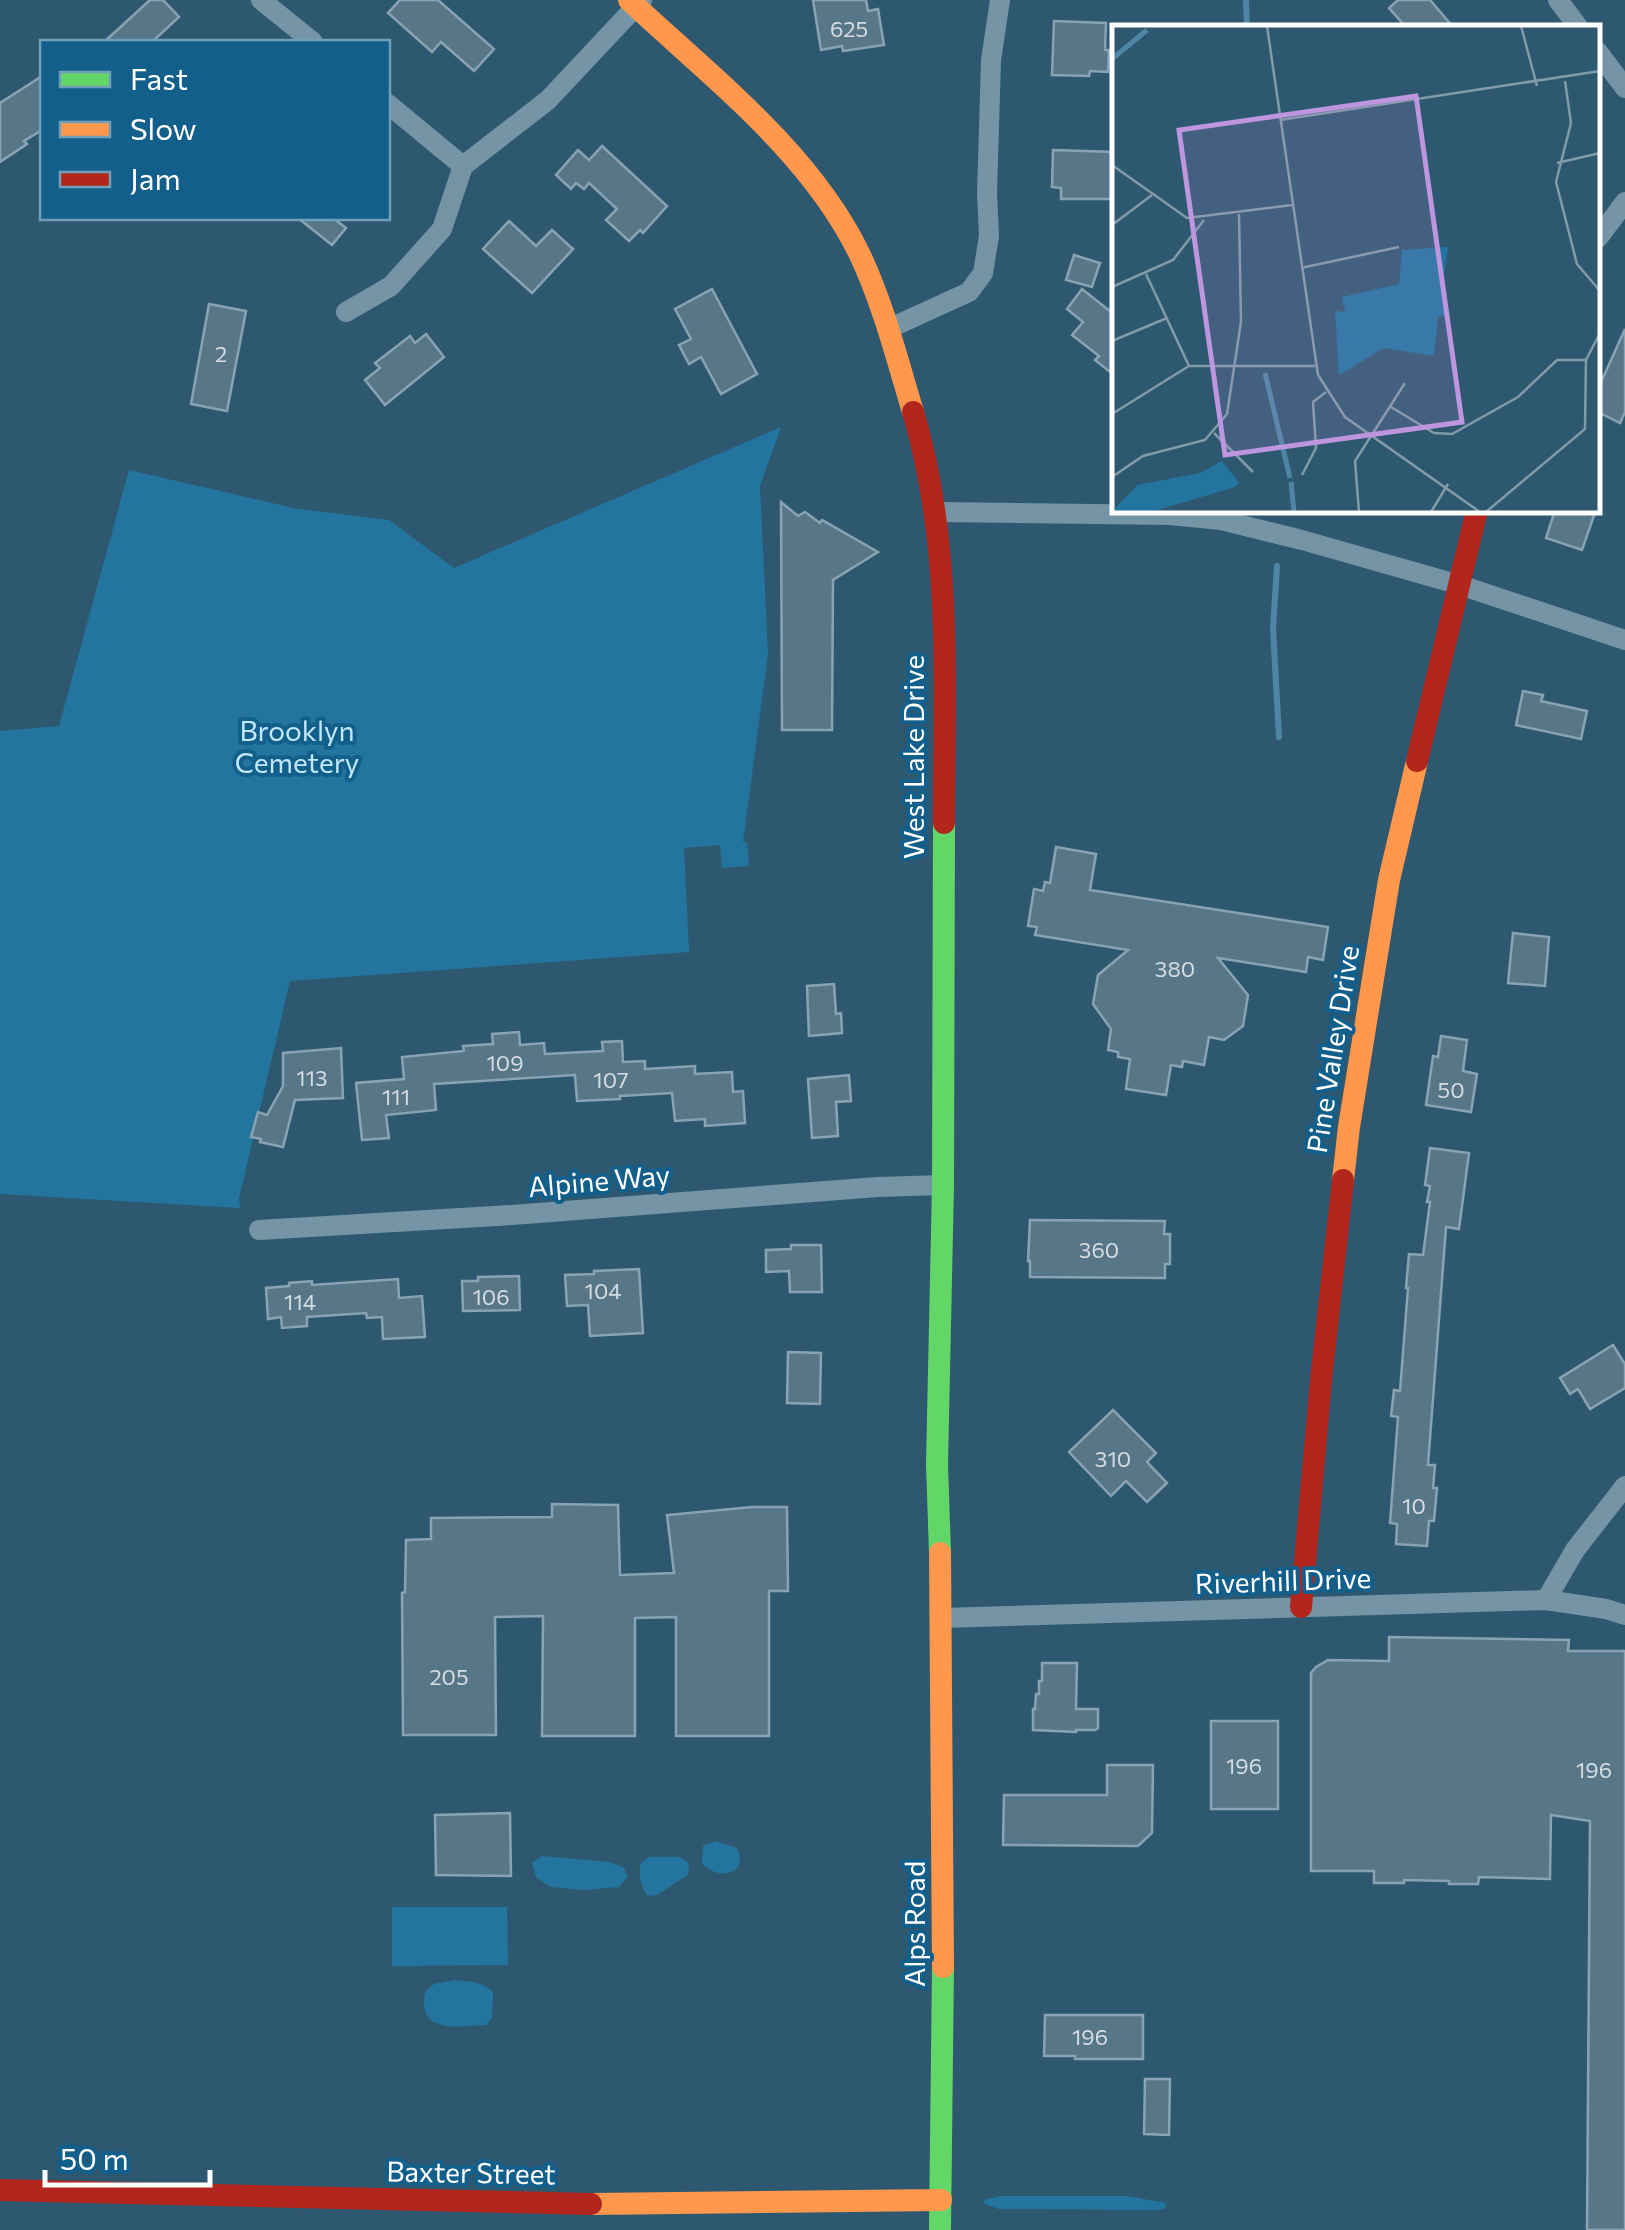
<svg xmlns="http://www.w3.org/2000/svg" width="1625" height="2230" viewBox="0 0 1625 2230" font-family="Commissioner,sans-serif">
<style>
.green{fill:#2375a0}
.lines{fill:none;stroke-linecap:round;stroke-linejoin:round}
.stream{stroke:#4f85a4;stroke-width:6}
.building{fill:#577789;stroke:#89a3b3;stroke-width:2.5}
.street{stroke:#7594a5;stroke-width:20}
.fast{stroke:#63d668;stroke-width:22}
.slow{stroke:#ff974d;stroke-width:22}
.jam{stroke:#b3261e;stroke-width:22}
.labels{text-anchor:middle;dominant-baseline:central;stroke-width:8;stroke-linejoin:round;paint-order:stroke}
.number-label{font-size:22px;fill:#d5dde2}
.park-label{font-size:28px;fill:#c1e7fc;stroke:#135f8b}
.street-label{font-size:28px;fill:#fff;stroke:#135f8b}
.inset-river{fill:none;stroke:#4f85a4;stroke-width:5}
.inset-road{fill:none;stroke:#829ba9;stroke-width:2.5}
.view{fill:#bd96df;fill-opacity:0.15;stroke:#bd96df;stroke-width:5}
.inset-edge{fill:none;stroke:#fff;stroke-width:5}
</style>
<rect width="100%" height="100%" fill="#2e5870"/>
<g class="green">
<path d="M781 427 760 486 768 654 743 842H747L749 866 722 868 720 845 684 848 689 952 290 981 239 1198 240 1208 0 1194V731L59 726 129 470 298 509 389 520 454 568Z"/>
<path d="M716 1841 737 1848 740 1857 738 1868C726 1878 712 1873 702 1864L703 1846Z"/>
<path d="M542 1856 608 1862 623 1867 628 1876 619 1887 584 1890 551 1887 536 1877 532 1863Z"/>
<path d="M649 1857H680L689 1863 688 1875 655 1896 647 1895C640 1885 639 1877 640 1864Z"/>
<path d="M392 1907H507L508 1965 392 1966Z"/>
<path d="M455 1980C468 1981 485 1982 493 1993L492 2018 486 2025C458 2026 417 2035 425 1992L434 1984Z"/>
<path d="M1001 2196H1127L1166 2203 1165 2208 1159 2210 999 2209 985 2204 984 2200Z"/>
</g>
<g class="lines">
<g class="stream">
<path d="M1246 0 1247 28"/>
<path d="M1276 510 1277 512"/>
<path d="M1277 566 1273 629 1279 737"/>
</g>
</g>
<g class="building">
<path d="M150 0H163L179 17 152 42H104Z"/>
<path d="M400 0H438L494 49 474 71 441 42 432 52 388 13Z"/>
<path d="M813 0H866L868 11 878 9 884 45 843 51 842 46 821 50Z"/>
<path d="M1398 0H1430L1454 28H1407L1389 8Z"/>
<path d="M1054 21 1106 23 1105 50H1109L1108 72 1090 71 1089 76 1052 75Z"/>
<path d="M42 76V130L24 141 27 144 0 162V103Z"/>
<path d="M602 146 667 206 643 233 640 230 629 241 606 220 617 209 589 183 584 189 576 183 571 189 556 175 578 150 589 160Z"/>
<path d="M1053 150 1115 152 1114 199H1061V188L1052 187Z"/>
<path d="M298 218H333L346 228 332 245Z"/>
<path d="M509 221 536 246 552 230 573 249 532 293 483 249Z"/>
<path d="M1074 255 1100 263 1092 287 1066 280Z"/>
<path d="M712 289 757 374 721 394 701 357 689 364 679 345 691 339 675 309Z"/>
<path d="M1082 289 1115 315V376L1095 360 1099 356 1072 335 1083 322 1067 309Z"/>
<path d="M209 304 246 311 227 411 191 404Z"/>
<path d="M1625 329V412L1620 423 1598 412V389Z"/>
<path d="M426 334 444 357 385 405 365 380 380 368 375 363 410 336 415 343Z"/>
<path d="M781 502 798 516 805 512 820 523 822 520 878 552 833 580 832 730H782Z"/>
<path d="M1555 510H1596L1582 550 1546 538Z"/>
<path d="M1523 691 1543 695 1541 701 1587 711 1581 739 1516 725Z"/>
<path d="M1056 847 1096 854 1090 890 1328 927 1323 960 1308 957 1306 972 1218 958 1248 995 1243 1026 1224 1040 1209 1037 1204 1065 1183 1061 1182 1067 1171 1065 1166 1095 1126 1089 1130 1059 1118 1057V1052L1108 1050 1111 1029 1093 1004 1098 975 1128 950 1035 935 1037 927 1028 926 1034 889 1043 891 1045 882 1050 883Z"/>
<path d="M1513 933 1549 937 1545 986 1508 983Z"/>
<path d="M834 984 836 1014 841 1013 842 1033 809 1036 807 986Z"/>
<path d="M519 1032 520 1045 544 1043 545 1054 603 1051 602 1042 622 1041 623 1062 645 1061V1069L695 1066V1074L732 1072 733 1092 743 1091 745 1123 705 1126V1119L675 1121 672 1093 620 1096V1099L577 1101 575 1075 434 1084 436 1110 386 1115 389 1138 362 1140 356 1083 404 1079 402 1057 464 1051 463 1046 493 1044 492 1034Z"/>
<path d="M1441 1036 1467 1040 1463 1071 1477 1074 1471 1112 1426 1105 1433 1056 1438 1057Z"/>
<path d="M341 1048 343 1098 295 1100 283 1147 260 1142 261 1139 251 1137 258 1112 267 1115 283 1086V1053Z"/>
<path d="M849 1075 851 1101 836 1102 838 1136 812 1138 808 1079Z"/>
<path d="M1430 1148 1469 1153 1459 1229 1446 1227 1428 1465H1435L1433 1488H1437L1434 1521H1429L1427 1546 1396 1544 1397 1524 1390 1523 1398 1417 1391 1416 1394 1390 1400 1391 1408 1288H1406L1409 1254 1423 1255 1430 1202H1427L1430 1186 1425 1185Z"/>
<path d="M1030 1220 1165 1221 1164 1234H1170V1264H1165V1278L1030 1277V1261H1028Z"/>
<path d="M791 1245H821L822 1292H790L789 1271 766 1272V1250L791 1249Z"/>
<path d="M639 1269 643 1333 590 1336 588 1305 567 1306 565 1275 594 1274V1271Z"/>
<path d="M519 1276 520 1310 463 1311 462 1281H478V1277Z"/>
<path d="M398 1279 399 1298 422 1296 425 1337 383 1339 382 1317 367 1318 366 1313 307 1317V1326L282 1328 281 1317 268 1319 266 1288 289 1286V1283L312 1281V1285Z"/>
<path d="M1613 1345 1625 1364V1388L1590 1409 1578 1389 1570 1394 1560 1378Z"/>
<path d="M788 1352 821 1353 820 1404 787 1403Z"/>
<path d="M1113 1410 1156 1453 1147 1462 1167 1483 1147 1502 1126 1481 1111 1496 1069 1452Z"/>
<path d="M552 1504 618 1505 620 1575 674 1573 667 1515 752 1507H787L788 1591H769V1736H676V1617L635 1618V1736H542L543 1616 495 1617 496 1735H403L402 1593 405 1592 406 1540 431 1539V1518L552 1517Z"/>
<path d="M1389 1637 1569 1640 1568 1651H1625V2230H1587L1590 1821 1551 1815 1550 1879 1479 1877 1478 1884H1449V1881L1404 1880V1883H1374V1871H1311V1673L1316 1667 1328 1660 1389 1661Z"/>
<path d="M1042 1663H1077L1076 1709H1098V1728L1095 1730H1076V1732L1033 1730V1709H1035L1036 1694H1039V1681H1042Z"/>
<rect x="1211" y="1721" width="67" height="88"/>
<path d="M1107 1765H1153L1152 1833 1138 1846 1003 1845 1004 1795H1107Z"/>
<path d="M510 1813 511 1876 436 1875 435 1815Z"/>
<path d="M1045 2015H1143V2059H1075V2056H1044Z"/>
<path d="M1145 2079H1170L1169 2135 1144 2134Z"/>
</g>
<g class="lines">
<g class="street">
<path d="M261 0 313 42"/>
<path d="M1558 0 1579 28"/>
<path d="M1598 52 1625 88"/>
<path d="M388 104 463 166"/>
<path d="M1598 238 1625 202"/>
<path d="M346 312 391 286 442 229 463 166 548 100 642 0"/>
<path d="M888 329 969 292 983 273 989 236 987 194 991 60 1000 0"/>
<path d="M936 512 1170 515 1221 520 1302 540 1460 585 1625 640"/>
<path d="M259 1230 512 1215 878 1187 943 1185"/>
<path d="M1546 1600 1575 1550 1625 1486"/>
<path d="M942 1618 1546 1600 1606 1609 1625 1615"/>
</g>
<g class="fast">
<path d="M940 1553 937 1465 943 1185 944 823"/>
<path d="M940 2230 943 1967"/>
</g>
<g class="slow">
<path d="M629 0C710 76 809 151 859 253 883 303 897 359 913 412"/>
<path d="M1343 1180 1349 1127 1389 880 1417 761"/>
<path d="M940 1553 943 1967"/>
<path d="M591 2204 941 2200"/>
</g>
<g class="jam">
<path d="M913 412C953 546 944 686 944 823"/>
<path d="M1417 761 1477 510"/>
<path d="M1301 1607 1321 1380 1343 1180"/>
<path d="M0 2190 591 2204"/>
</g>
</g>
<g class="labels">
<g class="number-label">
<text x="849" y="28">625</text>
<text x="221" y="353">2</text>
<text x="1175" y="968">380</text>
<text x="505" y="1062">109</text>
<text x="312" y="1077">113</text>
<text x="611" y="1079">107</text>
<text x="1451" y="1089">50</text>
<text x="396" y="1096">111</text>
<text x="1099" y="1249">360</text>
<text x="603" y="1290">104</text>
<text x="491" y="1296">106</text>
<text x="300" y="1301">114</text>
<text x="1113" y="1458">310</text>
<text x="1414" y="1505">10</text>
<text x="449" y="1676">205</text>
<text x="1244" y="1765">196</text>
<text x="1594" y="1769">196</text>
<text x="1090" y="2036">196</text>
</g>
<g class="park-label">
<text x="297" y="730">Brooklyn<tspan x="297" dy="32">Cemetery</tspan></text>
</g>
<g class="street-label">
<text transform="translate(913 757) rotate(-90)">West Lake Drive</text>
<text transform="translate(1332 1049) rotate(-81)">Pine Valley Drive</text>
<text transform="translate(599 1180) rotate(-5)">Alpine Way</text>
<text transform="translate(1283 1580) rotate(-2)">Riverhill Drive</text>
<text transform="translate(914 1924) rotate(-90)">Alps Road</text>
<text transform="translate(471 2172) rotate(1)">Baxter Street</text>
</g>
</g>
<g transform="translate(1112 25)">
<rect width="488" height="488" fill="#2e5870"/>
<path d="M336 222 331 258 338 289 326 292 322 331 272 323 227 350 223 286 233 287 230 272 287 259 290 225ZM110 436 127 458 123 462 39 487H0L25 460 88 448Z" fill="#2375a0"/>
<path class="inset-river" d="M0 34 35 5M153 348 178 453M179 457 182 487"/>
<path class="inset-road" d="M155 1 206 350 233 392 368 487M409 1 425 61M453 56 459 98 444 157 465 239 488 266M168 95 488 46M445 138 488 128M0 140 75 193 180 180M0 200 40 170M189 243 287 222M34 249 77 341M0 262 61 235 92 195M0 316 55 293M279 382 322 408 340 409 406 372 445 335H474M0 389 77 341H203M102 408 141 447M190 450 204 423 201 377 214 367M0 452 31 431 93 415 115 389 129 297 127 189M247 487 243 436 293 358M319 487 336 459M374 487 473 404 474 335 488 308"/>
<path class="view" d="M304 71 350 397 113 430 67 105Z"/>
<rect width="488" height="488" class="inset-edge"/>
</g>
<rect x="40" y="40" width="350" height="180" fill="#135f8b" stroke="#719fb9" stroke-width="2.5"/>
<rect x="60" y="72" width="50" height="15" fill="#63d668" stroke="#719fb9" stroke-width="2.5"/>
<text x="130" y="90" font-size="30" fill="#ffffff">Fast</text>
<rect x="60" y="122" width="50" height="15" fill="#ff974d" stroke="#719fb9" stroke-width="2.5"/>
<text x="130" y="140" font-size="30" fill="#ffffff">Slow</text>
<rect x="60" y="172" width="50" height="15" fill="#b3261e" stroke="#719fb9" stroke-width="2.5"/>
<text x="130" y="190" font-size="30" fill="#ffffff">Jam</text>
<path d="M45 2170v15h165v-15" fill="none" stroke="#ffffff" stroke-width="5"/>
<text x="60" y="2170" font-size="30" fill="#ffffff" stroke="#135f8b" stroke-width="8" paint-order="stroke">50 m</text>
</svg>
